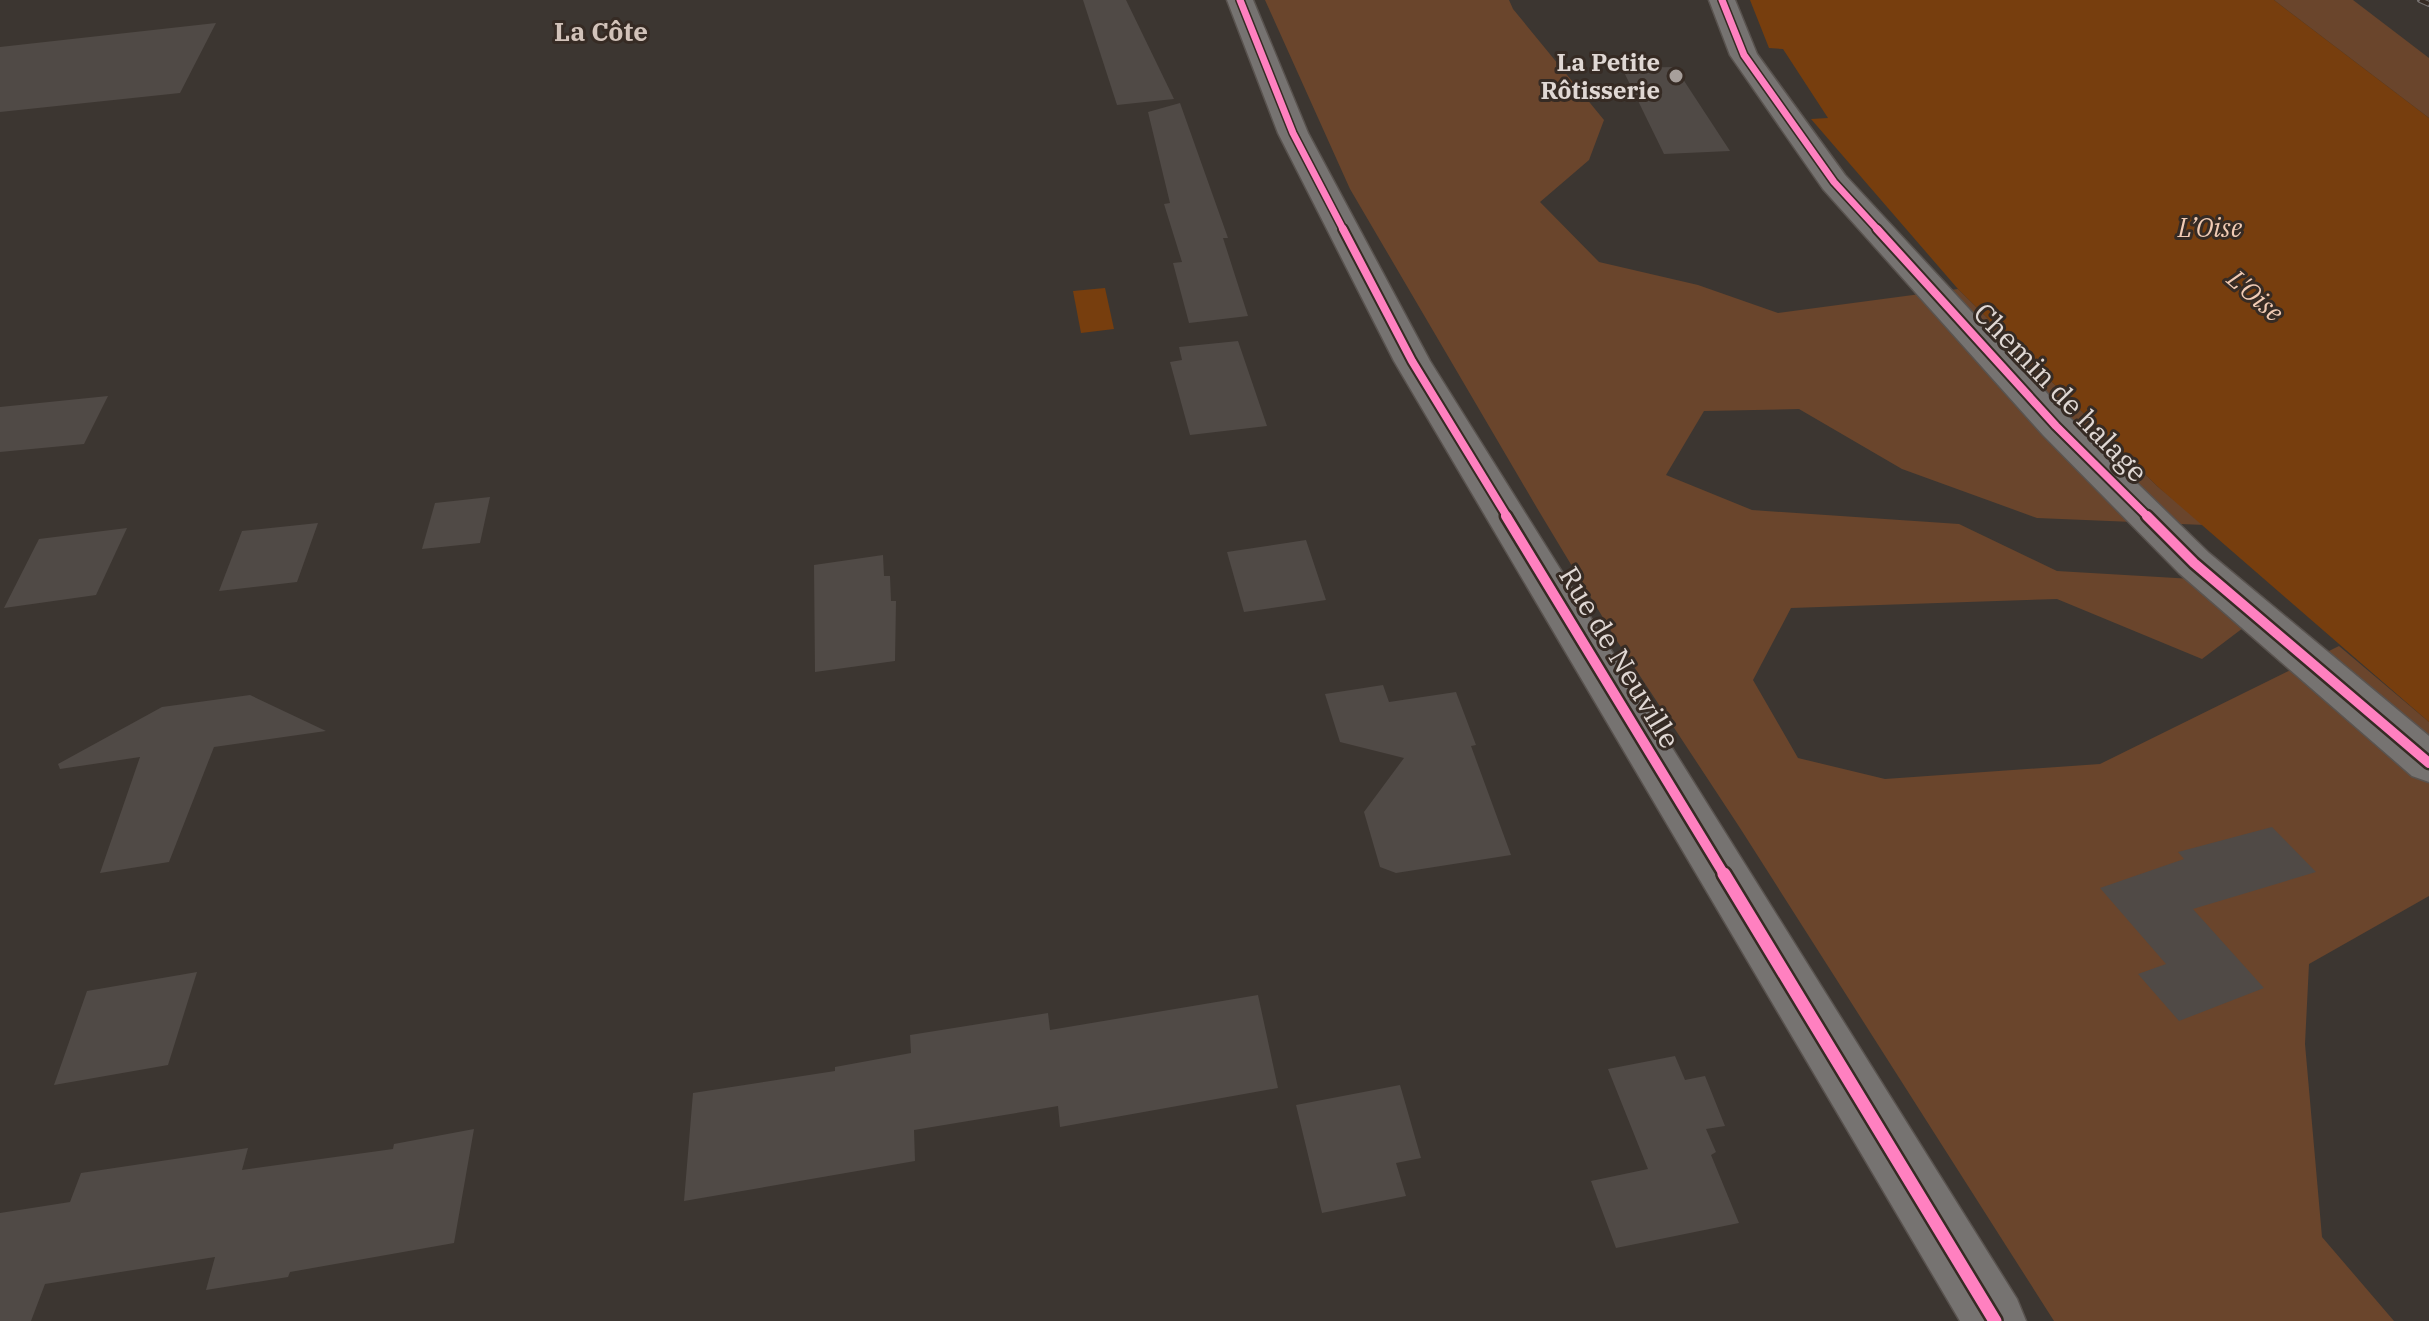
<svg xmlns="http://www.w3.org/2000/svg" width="2429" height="1321" viewBox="0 0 2429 1321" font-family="'IBM Plex Serif',serif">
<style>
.green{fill:#6a452c}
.water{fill:#773e0e}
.building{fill:#504a46}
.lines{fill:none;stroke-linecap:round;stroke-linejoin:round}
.minor-casing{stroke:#59534f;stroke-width:3}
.minor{fill:#767371;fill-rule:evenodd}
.rail-casing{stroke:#777271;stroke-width:6}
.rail{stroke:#362b24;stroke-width:4;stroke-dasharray:12;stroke-linecap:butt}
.cycleway-far3-casing{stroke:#362b24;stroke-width:10}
.cycleway-far2-casing{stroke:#362b24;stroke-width:12}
.cycleway-far1-casing{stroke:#362b24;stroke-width:15}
.cycleway-casing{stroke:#362b24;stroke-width:18}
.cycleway-far3{stroke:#ff80c0;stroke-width:7}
.cycleway-far2{stroke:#ff80c0;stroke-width:8}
.cycleway-far1{stroke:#ff80c0;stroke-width:10}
.cycleway{stroke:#ff80c0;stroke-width:13}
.poi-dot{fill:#a79f9b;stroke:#362b24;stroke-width:3}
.labels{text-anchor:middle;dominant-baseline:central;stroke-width:6;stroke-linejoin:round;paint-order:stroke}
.far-poi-label{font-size:24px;font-weight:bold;fill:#e0d8d4;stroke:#362b24;text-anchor:end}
.far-neighbourhood-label{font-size:26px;font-weight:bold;fill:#d2c3ba;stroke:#362b24}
.far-water-label{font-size:26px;font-style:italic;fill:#f1cbb4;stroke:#362b24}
.street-label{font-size:28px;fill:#e0d8d4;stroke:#362b24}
</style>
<rect width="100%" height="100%" fill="#3c3631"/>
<g class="green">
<path d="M1265 0H1509L1513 9 1604 120 1589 160 1540 202 1599 262 1698 285 1778 313 1958 289 2157 486 2205 525 2037 518 1902 469 1799 409 1704 411 1666 475 1752 510 1959 524 2057 571 2193 579 2243 628 2202 659 2057 599 1791 608 1753 680 1798 758 1885 779 2100 764 2339 646 2429 722V896L2309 964 2305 1044 2322 1237 2394 1321H2054L1740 828 1617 641 1537 508 1350 189Z"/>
<path d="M2274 0H2353L2429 58V118Z"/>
</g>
<g class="water">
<path d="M1750 0H2274L2429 118V722L2157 486 1958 289 1811 119 1828 118 1783 49 1769 48Z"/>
<path d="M1105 288 1114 329 1081 333 1073 291Z"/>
</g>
<g class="building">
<path d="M1083 0H1126L1174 99 1117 105Z"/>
<path d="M216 23 180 93 0 112V47Z"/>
<path d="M1675 67 1730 151 1664 154 1622 68Z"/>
<path d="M1180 103 1228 238H1223L1248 316 1189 323 1173 263 1182 262 1164 204 1170 203 1148 112Z"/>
<path d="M1238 341 1267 426 1190 435 1170 362 1182 360 1179 347Z"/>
<path d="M108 396 84 444 0 452V407Z"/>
<path d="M490 497 480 543 422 549 435 503Z"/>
<path d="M318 523 297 582 219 591 242 531Z"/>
<path d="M127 528 96 595 4 608 39 539Z"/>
<path d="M1306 540 1326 600 1244 612 1227 552Z"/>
<path d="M883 555 884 576H890L891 601H896L895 661 815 672 814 565Z"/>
<path d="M1383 685 1389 702 1456 692 1476 745 1471 746 1511 855 1396 873 1380 867 1364 812 1404 758 1340 742 1325 694Z"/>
<path d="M250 695 326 731 214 747 169 862 100 873 140 757 60 769 58 764 162 707Z"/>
<path d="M2272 827 2316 872 2193 909 2264 988 2179 1021 2138 974 2166 964 2100 888 2184 859 2178 852Z"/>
<path d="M197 972 168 1065 54 1085 87 991Z"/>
<path d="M1258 995 1278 1088 1060 1127 1058 1106 914 1130 915 1161 684 1201 693 1093 835 1071V1067L911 1053 910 1035 1048 1013 1050 1030Z"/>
<path d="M1675 1056 1685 1080 1705 1076 1725 1126 1706 1129 1716 1152 1711 1155 1739 1223 1616 1248 1591 1181 1648 1169 1608 1069Z"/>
<path d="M1400 1085 1421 1158 1396 1163 1406 1196 1322 1213 1296 1105Z"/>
<path d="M474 1129 454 1243 290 1272 288 1277 206 1290 215 1257 45 1284 31 1321H0V1213L70 1202 81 1173 248 1148 242 1170 393 1149 394 1144Z"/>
</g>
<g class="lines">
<defs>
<g id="minor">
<path d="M1227 0H1253L1308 133 1430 361 2017 1299 2026 1321H1960L1394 361 1278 133Z"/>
<path d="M1709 0H1735L1757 54 1845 175 2069 417 2209 553 2429 736V782L2412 776 2179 573 2043 435 1823 189 1730 55Z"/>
</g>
</defs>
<use href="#minor" class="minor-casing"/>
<use href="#minor" class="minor"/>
<defs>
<path id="rail" d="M2420 0 2429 4"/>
</defs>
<use href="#rail" class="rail-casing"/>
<use href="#rail" class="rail"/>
<defs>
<g id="cycleway-far3">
<path d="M1240 0 1293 133 1344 231"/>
<path d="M1722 0 1744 55 1834 182 1879 231"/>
</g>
<g id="cycleway-far2">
<path d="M1343 229 1412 361 1508 518"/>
<path d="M1877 229 2056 426 2149 518"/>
</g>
<g id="cycleway-far1">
<path d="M1506 516 1725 876"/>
<path d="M2147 516 2194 563 2429 763"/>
</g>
<path id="cycleway" d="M1724 874 1995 1321"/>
</defs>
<use href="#cycleway-far3" class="cycleway-far3-casing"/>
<use href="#cycleway-far2" class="cycleway-far2-casing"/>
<use href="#cycleway-far1" class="cycleway-far1-casing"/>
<use href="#cycleway" class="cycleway-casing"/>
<use href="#cycleway-far3" class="cycleway-far3"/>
<use href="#cycleway-far2" class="cycleway-far2"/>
<use href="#cycleway-far1" class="cycleway-far1"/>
<use href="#cycleway" class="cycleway"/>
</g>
<circle class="poi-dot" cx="1676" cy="76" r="8"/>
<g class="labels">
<g class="far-poi-label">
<text x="1660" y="62">La Petite<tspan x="1660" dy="28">Rôtisserie</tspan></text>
</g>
<g class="far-neighbourhood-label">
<text x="601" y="31">La Côte</text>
</g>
<g class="far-water-label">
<text x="2210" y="227">L’Oise</text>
<text transform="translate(2256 295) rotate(41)">L'Oise</text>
</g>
<g class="street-label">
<text transform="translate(2061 392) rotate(46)">Chemin de halage</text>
<text transform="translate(1620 657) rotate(59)">Rue de Neuville</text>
</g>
</g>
</svg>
